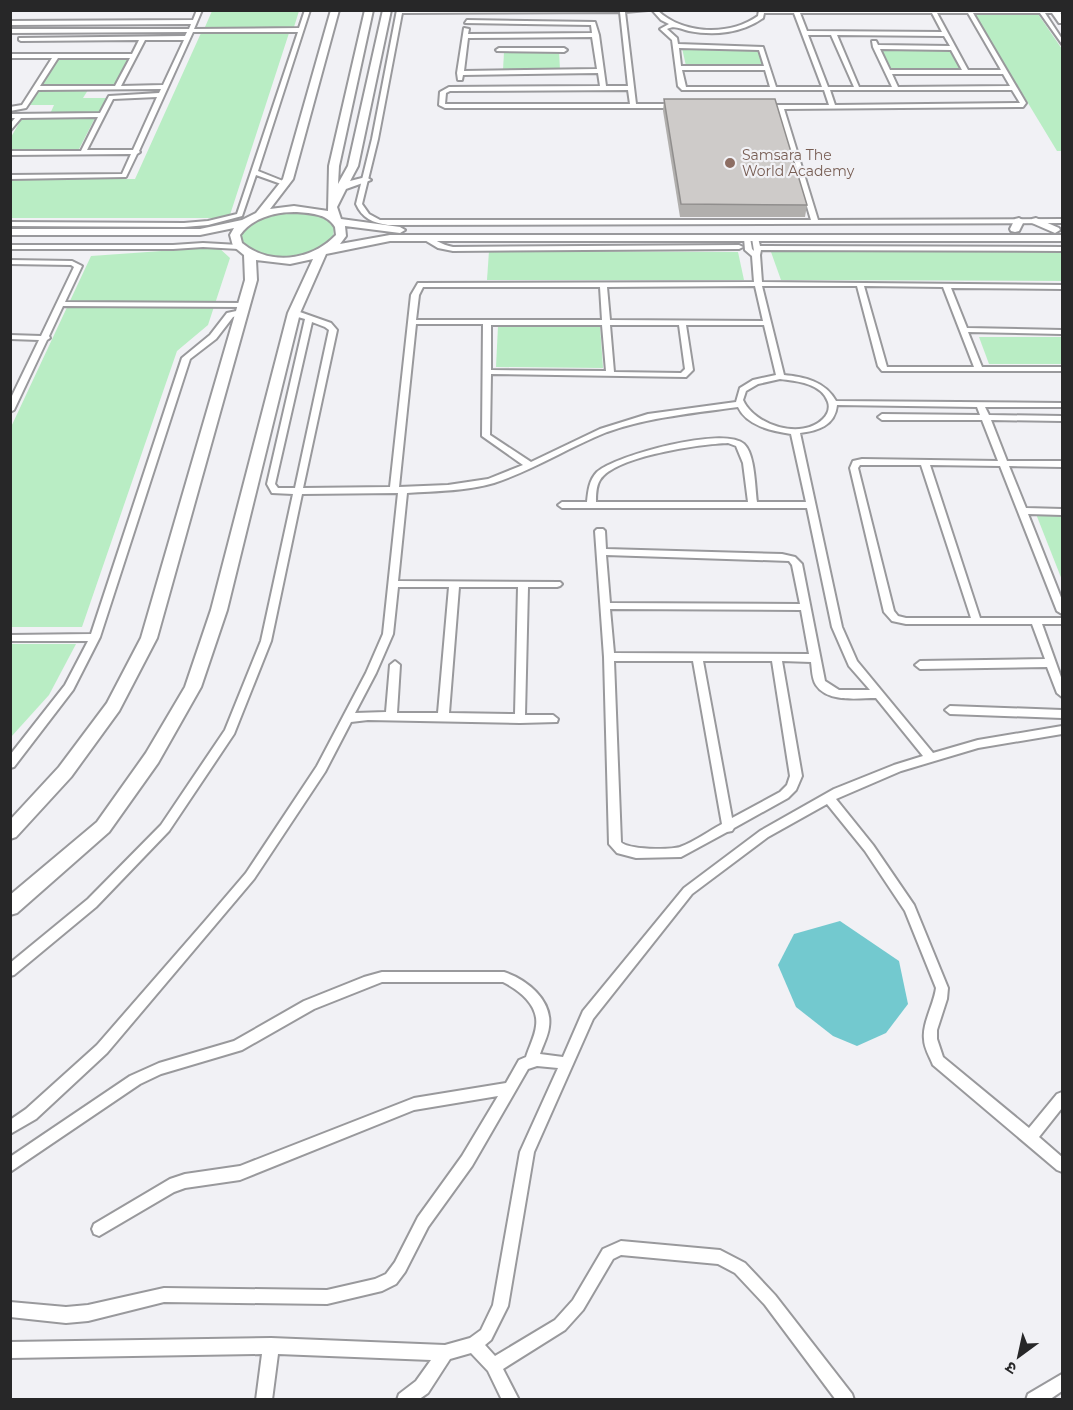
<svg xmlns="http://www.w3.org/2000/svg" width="1073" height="1410" viewBox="0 0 1073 1410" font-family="Montserrat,'Noto Sans Devanagari',sans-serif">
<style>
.green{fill:#b9edc4}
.water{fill:#73c9cf}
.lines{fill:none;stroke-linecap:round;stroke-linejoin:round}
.street-casing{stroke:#99999c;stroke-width:4}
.secondary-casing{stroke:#99999c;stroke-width:4}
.street{fill:#fff;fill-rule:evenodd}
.secondary{fill:#fff;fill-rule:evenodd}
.wall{fill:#b1afad}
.building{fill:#cecbc9;stroke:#908e8d;stroke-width:1.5}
.education-dot{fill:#8d6e63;stroke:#f1f1f5;stroke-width:2}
.labels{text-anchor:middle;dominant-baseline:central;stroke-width:4.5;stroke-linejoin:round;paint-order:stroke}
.far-education-label{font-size:14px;fill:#785e54;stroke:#f1f1f5;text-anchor:start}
</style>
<rect width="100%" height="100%" fill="#f1f1f5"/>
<g class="green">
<path d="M212 11V10L299 11 294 27H205Z"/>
<path d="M974 14H1038L1062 49V151H1057Z"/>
<path d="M201 33H289L229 218H11L10 179H135Z"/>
<path d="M682 48H759L764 67 686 66Z"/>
<path d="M881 50H950L961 70H891Z"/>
<path d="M559 51 560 70H503L504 52Z"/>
<path d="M60 57H130L114 86H41Z"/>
<path d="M39 90H88L83 98H107L98 114H50L54 105H29Z"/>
<path d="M22 118H95L78 151H11V137Z"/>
<path d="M285 212C303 212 323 212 334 228L333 238C311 257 261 269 241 239 243 219 269 215 285 212Z"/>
<path d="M218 247 230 258 208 325 177 351 82 627H11V427L91 256Z"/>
<path d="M489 251 738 252 744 280H487Z"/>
<path d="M771 252H1062V281L781 280Z"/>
<path d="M498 326H600L603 368 496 367Z"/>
<path d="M979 337H1062V364H989Z"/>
<path d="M1036 514H1062V580Z"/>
<path d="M11 644H76L49 695 11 737Z"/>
</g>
<path class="water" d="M840 921 899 961 908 1004 886 1033 857 1046 833 1036 796 1007 778 965 794 934Z"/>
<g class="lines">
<defs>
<g id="street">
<path d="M197 10H202L194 29 299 28 305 10H310L258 171 288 183V185H284L256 175 242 216 208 225 184 227 10 226V222L184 223 208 221 237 214 298 32H193L139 151 140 152 137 154 126 177 10 179V175L122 174 131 154 10 155V151H81L98 117 21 118 10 131V124L15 118H10V114L100 113 109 96 159 93 161 89 38 90 26 108 10 111V107L22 105 52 58H10V54H132L139 40 21 41 19 40V38L185 36 187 32 10 33V29H189L191 24 10 25V21L193 20ZM145 40H184L163 85 121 86ZM58 58H130L115 86H40ZM157 97 133 150H87L113 99Z"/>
<path d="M397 10H648L625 12 636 104H678L681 106 678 108H445L439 105 440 92 449 87 600 86 598 73 463 75 462 80H458L457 73 464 28 469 29 468 34 592 33 591 25 465 23 467 20 595 22 599 35 606 86H628L620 12 402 13 378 139 362 204 369 214 380 220H811L778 109H765L762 107 765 105H829L824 90H682L678 86 672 40 660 29 669 24 661 20 652 10H657C683 35 730 36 758 16L759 10H1062V13H1045L1062 39V44L1040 13H973L1026 103 1023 107 784 109 818 220 1062 219V223L388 225C373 223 362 218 356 204L372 139ZM764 13H794L822 87H776L763 47 678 44 677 38 667 29C675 25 680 29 689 31 715 36 742 33 763 18ZM800 13H932L942 32 807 31ZM937 13H968L1001 70H968ZM808 35H831L854 87H828ZM837 35 944 36 950 46 878 45 876 41H872L873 47 892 87H859ZM592 37 597 69 464 71 468 38ZM679 48 759 50 764 66H681ZM880 49 951 50 962 70H890ZM682 70H765L770 87H686ZM892 74H1003L1010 86 898 87ZM628 90 630 104H445L446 93 450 91ZM830 90H1012L1020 103 835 105Z"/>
<path d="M499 48H564L567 50 564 52 497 51 496 50Z"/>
<path d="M747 236 750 238 752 249 754 251 752 238 755 236 758 238 760 246 1062 247V251L761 250 760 255 762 282 1062 285V289L951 288 967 328 1062 330V334L968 332 982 367H1062V371H882L878 366 857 286H762L784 375C804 377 825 381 836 401L1062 403V407H985L989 415 1062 416V421L991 420 1007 461H1062V467L1009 466 1026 508 1062 509V515L1028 514 1062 600V614L1057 611 1000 466 930 465 980 618H1062V624H1042L1062 680V697L1057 693 1047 667 920 669 915 665 920 661 1045 659 1032 624H906L892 621 884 612 850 468 853 461 862 459 998 461 982 420H882L878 417 882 414 980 415 977 407 837 405C835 426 817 431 800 433L842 627 857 661 933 753 978 740 1062 726V734L978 748 901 771 836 799 873 845 914 905 948 988 947 999 937 1030V1039L943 1057 1029 1128 1057 1094 1062 1092V1108L1039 1137 1062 1157V1172L1057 1170 933 1065C930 1057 924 1048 924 1039 922 1024 934 1004 936 988L905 911 865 851 827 804 768 837 692 894 593 1019 534 1152 508 1306 491 1340 485 1345 495 1356 555 1320 573 1300 603 1249 621 1241 720 1250 745 1263 775 1295 852 1394 854 1400H836L765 1305 735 1273 718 1264 621 1255 613 1259 583 1310 565 1330 503 1369 519 1400H502L488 1371 471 1353 450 1359 428 1393 418 1400H397L399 1394 416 1381 431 1360 278 1354 272 1400H256L262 1354 10 1358V1342L271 1338 445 1345 470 1338 481 1330 493 1305 520 1152 558 1068 537 1066 528 1069 472 1166 428 1227 405 1272 396 1284 382 1291 327 1304 164 1302 88 1321 66 1323 10 1317V1302L66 1307 88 1305 164 1288 327 1290 375 1279 386 1274 395 1262 418 1217 462 1156 498 1096 414 1110 240 1180 185 1188 174 1192 99 1236 94 1234 92 1229 94 1224 170 1179 185 1174 240 1166 414 1098 506 1083 519 1060 526 1057C529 1047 535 1036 536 1026 539 1005 519 990 503 982H382L314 1009 242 1050 161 1074 140 1084 10 1172V1157L130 1076 159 1063 234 1041 304 1001 364 977 382 972H504C526 979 553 1000 549 1027 548 1036 543 1045 540 1054L563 1057 583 1011 684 888 760 831 834 789 894 765 923 756 876 698C858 698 828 703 816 685 812 679 812 669 811 662L782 661 802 776 796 790 788 798 734 828 732 831 727 832 681 857 636 858 617 853 609 844 604 657 595 531 597 529H603L605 531 606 549 782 554 795 557 802 564 825 681 839 690H870L849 666 832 627 807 508H562L558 505 562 502H587C588 492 589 480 597 472 617 455 723 426 744 444 755 454 755 487 757 502H806L791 434C772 431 747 426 738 407 694 413 650 417 607 432 569 447 534 470 494 483 466 491 436 491 407 493L398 581 560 582 562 584 560 586 557 587H528L525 715H553L558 719 557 722 520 723 368 720 351 722 325 772 254 879 107 1053 36 1119 10 1134V1120L26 1109 97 1045 205 921 246 873 317 766 366 673 383 634 398 493 302 494 271 641 234 734 169 831 96 907 14 975 10 976V963L88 899 161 825 225 730 261 641 293 494 272 493 267 484 305 319 291 315V311H297L331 323 337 330 303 488 390 487 411 295 418 283 754 282 752 256 745 250 744 238ZM755 286 763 321 610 320 607 287ZM864 286 943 287 974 367H887ZM423 287H600L602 320H416L419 295ZM312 322 325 327 329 330 295 488H278L275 484ZM416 324H483L482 436 523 465 488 479 448 485 399 487ZM491 325H602L606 371 491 370ZM610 325H679L685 369 681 373 614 372ZM686 325H764L776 375 753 380 740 388 736 402 648 414 600 429 531 462 490 435 491 374 686 377 693 370ZM780 379C796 381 822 383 828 402 830 408 828 414 823 419 802 440 755 426 743 400L746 391 758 384ZM728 443 736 446 743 463 748 502H596C596 495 596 486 600 480 615 456 701 444 728 443ZM860 465H921L971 618H906L898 616 894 611 858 468ZM606 555 789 561 792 565 800 604 610 603ZM398 587H449L438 713H397L400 665 395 661 390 665 386 712 355 713 376 673 393 634ZM459 587H518L515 714 449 713ZM610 609 801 610 809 654 614 653ZM614 661H693L722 824C709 831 694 842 680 847 670 850 628 850 621 842ZM703 661H772L790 776 787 785 780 792 732 818Z"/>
<path d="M423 237C431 236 441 245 453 247L739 245 743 247 739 249 453 251 438 248 423 239Z"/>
<path d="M203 243 239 245 243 247 239 249 203 247 173 249H10V245H173Z"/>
<path d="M10 260 72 261 82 266 65 302 243 303 247 305 243 307 63 306 49 336 50 338 47 340 14 410 10 412V400L39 340 10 339V335L41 336 74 267 71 265 10 264Z"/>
<path d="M241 310H244V314L233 317 216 339 190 359 100 637 73 690 14 767 10 768V755L65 685 88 641H10V635L91 634 182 358 210 335 227 313Z"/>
<path d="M950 706 1062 710V718L950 714 945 710Z"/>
<path d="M1062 1374V1391L1049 1400H1026L1028 1394Z"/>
</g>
<g id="secondary">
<path d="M331 10H339L293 179 270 209 294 206 328 211 329 166 365 10H373L339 166 338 184 348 166 383 10H391L358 166 350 181 366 177 371 180 346 189 337 207 341 219 400 227 405 230 400 233 345 226 346 236 340 244 390 235H1062V241H390L326 254 300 313 227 610 201 687 158 763 109 832 17 913 10 915V895L97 822 146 753 185 687 211 610 288 313 313 259 290 264 256 260 257 280 157 638 119 711 71 777 16 837 10 839V820L59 767 107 703 141 638 245 280 244 255 233 246 230 235 234 228 200 235H10V229H200L242 220 256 213 283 179ZM294 212C309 213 327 213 335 227L336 235C311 261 270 266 242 243L240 235C252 218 275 212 294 212Z"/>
<path d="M1050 10H1059L1062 16V23H1059Z"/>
<path d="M1019 218 1024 221 1019 231 1015 232 1011 231 1010 229 1015 219Z"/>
<path d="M1036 218 1059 228 1060 230 1055 233 1032 223V219Z"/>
</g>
</defs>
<use href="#street" class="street-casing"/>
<use href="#secondary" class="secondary-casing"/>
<use href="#street" class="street"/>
<use href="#secondary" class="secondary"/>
</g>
<path class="wall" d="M664 99 807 205 805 217H680L663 111Z"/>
<path class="building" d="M664 99H775L807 205 681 204Z"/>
<circle class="education-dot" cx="730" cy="163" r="6"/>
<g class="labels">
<g class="far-education-label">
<text x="742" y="155">Samsara The<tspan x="742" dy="16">World Academy</tspan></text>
</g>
</g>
<rect width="1073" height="1410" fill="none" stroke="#272728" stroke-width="24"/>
<g transform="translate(1019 1356) rotate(213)" stroke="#f1f1f5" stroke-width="4.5" paint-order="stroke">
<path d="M0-4.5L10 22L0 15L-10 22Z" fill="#272728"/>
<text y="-9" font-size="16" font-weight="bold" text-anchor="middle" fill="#272728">उ</text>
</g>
</svg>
